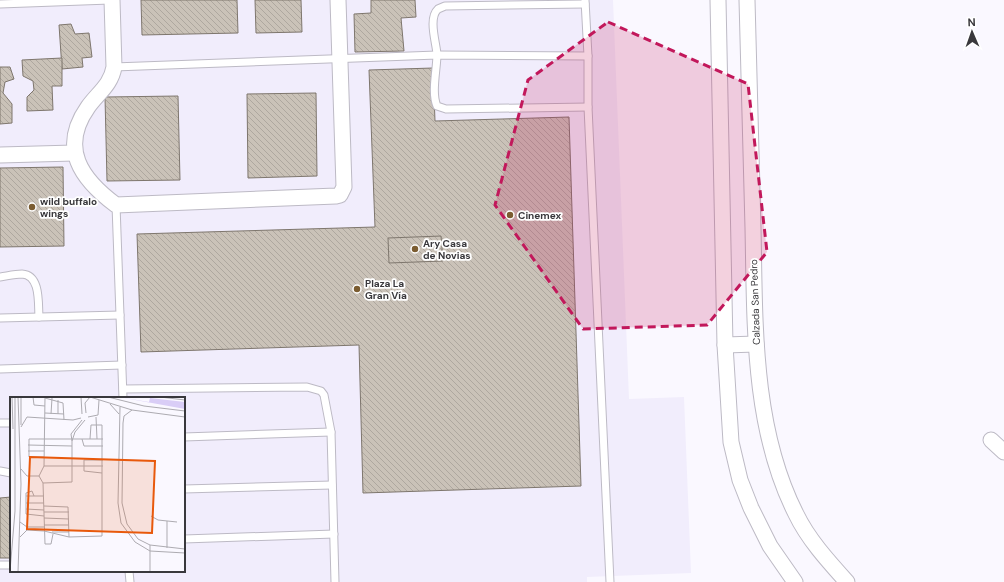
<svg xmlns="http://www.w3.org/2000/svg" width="1004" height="582" viewBox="0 0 1004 582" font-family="'DM Sans',sans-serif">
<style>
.built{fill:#f1edfc;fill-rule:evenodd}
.building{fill:url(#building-back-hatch);stroke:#7e766d}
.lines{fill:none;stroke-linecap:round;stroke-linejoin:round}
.service-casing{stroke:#bdbac5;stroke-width:9}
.minor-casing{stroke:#bdbac5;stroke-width:17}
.service{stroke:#fff;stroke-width:7}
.minor{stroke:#fff;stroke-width:15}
.marked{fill:#c2185b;fill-opacity:0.2;stroke:#c2185b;stroke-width:3;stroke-dasharray:8 5;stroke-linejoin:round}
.poi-dot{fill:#7b5c31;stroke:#fff;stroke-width:1.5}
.labels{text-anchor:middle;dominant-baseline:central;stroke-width:3.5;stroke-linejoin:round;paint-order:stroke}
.poi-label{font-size:10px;font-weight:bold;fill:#39383c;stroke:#fff;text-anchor:start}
.street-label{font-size:10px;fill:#39383c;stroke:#fff}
.inset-road{fill:none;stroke:#adabb1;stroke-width:1}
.view{fill:#e8590c;fill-opacity:0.15;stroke:#e8590c;stroke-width:2}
.inset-edge{fill:none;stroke:#39383c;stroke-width:2}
</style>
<defs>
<pattern id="building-back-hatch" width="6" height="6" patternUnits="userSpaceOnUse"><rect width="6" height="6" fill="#cac2b8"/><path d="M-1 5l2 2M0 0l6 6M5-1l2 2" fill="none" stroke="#aea79f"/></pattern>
</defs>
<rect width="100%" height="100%" fill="#faf8ff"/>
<path class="built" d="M0 0H613L629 399 684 397 691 573 587 577V582H0ZM11 398H184V571H11Z"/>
<g class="building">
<path d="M141 0H237L238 33 142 35Z"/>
<path d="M255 0H301L302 32 256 33Z"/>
<path d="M371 0H415L416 17 401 18 404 51 355 52 354 14 371 13Z"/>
<path d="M71 24 75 34 89 33 92 57 82 58 83 67 62 69 59 25Z"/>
<path d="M62 58V86H52L53 110 27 111V97L34 90 33 81 23 76 22 60Z"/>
<path d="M0 67H10L14 79 5 82 3 93 12 104V123L0 124Z"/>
<path d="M433 68 435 121 569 117 581 486 363 493 359 345 141 352 137 234 375 227 369 70Z"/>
<path d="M316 93 317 176 248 178 247 94Z"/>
<path d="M178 96 180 180 107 181 105 97Z"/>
<path d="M63 167 64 246 0 247V168Z"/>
<path d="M441 236 443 261 389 263 388 238Z"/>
<path d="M11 497V558H0V498Z"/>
</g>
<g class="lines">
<defs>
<g id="service">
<path d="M585 0 588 56V107L610 582"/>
<path d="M0 4 110 0"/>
<path d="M585 4 445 6 438 9C428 18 436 42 437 54 437 69 431 93 437 106L446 109 588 107"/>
<path d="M114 67 437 55 588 56"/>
<path d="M116 205 123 398"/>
<path d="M0 277C7 276 15 274 22 274 41 275 38 304 39 317"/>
<path d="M0 318 120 315"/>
<path d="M0 369 122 365"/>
<path d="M123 389 307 387 321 391 324 395 331 432 335 582"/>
<path d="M0 423H11"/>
<path d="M184 437 331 432"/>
<path d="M0 471 11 473"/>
<path d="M184 489 332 485"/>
<path d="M184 539 334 534"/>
<path d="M0 565H11"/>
<path d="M129 571 130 582"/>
</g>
<g id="minor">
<path d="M112 0 114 67C111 85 98 93 88 107 59 148 81 179 116 205L336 196 340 195 344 187 338 0"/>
<path d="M718 0 725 345 731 442 740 480 751 508 770 546 795 582"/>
<path d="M747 0C749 76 751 152 753 228 755 323 752 427 796 514 808 539 828 561 847 582"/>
<path d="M0 155 74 153"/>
<path d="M725 345 756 344"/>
<path d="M991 440 1004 452"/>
</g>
</defs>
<use href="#service" class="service-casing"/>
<use href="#minor" class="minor-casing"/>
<use href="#service" class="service"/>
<use href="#minor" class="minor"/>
</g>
<path class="marked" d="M608 22 748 84 767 252 707 325 583 329 495 205 528 80Z"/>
<g class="poi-dot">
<circle cx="32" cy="207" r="4"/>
<circle cx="510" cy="215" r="4"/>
<circle cx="415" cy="249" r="4"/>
<circle cx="357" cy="289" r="4"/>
</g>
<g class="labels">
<g class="poi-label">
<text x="40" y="201">wild buffalo<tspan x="40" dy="12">wings</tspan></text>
<text x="518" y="215">Cinemex</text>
<text x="423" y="243">Ary Casa<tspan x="423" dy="12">de Novias</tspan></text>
<text x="365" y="283">Plaza La<tspan x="365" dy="12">Gran Vía</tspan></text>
</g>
<g class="street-label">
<text transform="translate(755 302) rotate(-92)">Calzada San Pedro</text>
</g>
</g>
<g transform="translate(10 397)">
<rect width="175" height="175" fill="#faf8ff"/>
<path d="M109 0 139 5 140 1 175 5V12Z" fill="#d9cdf6"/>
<path class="inset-road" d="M2 0 3 32M11 0V28M23 0 24 8 35 9M71 0 72 17M80 0 122 13 175 20M98 0 134 9 175 14M150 0 175 3M35 1 53 6 54 23M100 7 109 17M110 10 108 106 111 126 125 145 140 154 175 156M122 13 114 19 113 26 112 106 117 127 128 142 140 148 175 152M35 16 54 17M76 16 75 6 80 0M41 17 42 1M48 17V3M78 20 88 18 89 3M86 20 87 42M11 30 17 20 63 23 71 21M72 42 74 49H93M62 44 61 37 72 23M18 48 62 49M0 52V95M18 54H34M34 60H19V42H93M34 69H93M11 72 17 79H29M92 76 74 74V63H93M29 79 33 86 35 147H41L43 137M29 79 34 69 35 0M33 86 62 85V44L65 35 75 23M16 99H34M24 99 22 94 16 96V117L34 119M16 106H34M34 109 58 110 59 140M16 112 34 113M34 115H59M141 119 148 123 167 125M34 121 59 122M157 124V151M10 125 17 130H34M34 128H59M42 135H59M10 140 17 133 34 134 59 140 92 139V28H81L80 42M0 174 5 114V0M8 175 11 87 8 0M140 175V148"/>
<path class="view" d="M20 60 145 64 142 136 17 132Z"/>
<rect width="175" height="175" class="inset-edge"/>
</g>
<g transform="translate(972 32) rotate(358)" stroke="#ffffff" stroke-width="3" paint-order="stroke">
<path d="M0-3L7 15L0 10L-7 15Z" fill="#39383c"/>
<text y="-6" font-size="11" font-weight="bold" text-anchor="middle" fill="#39383c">N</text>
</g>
</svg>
